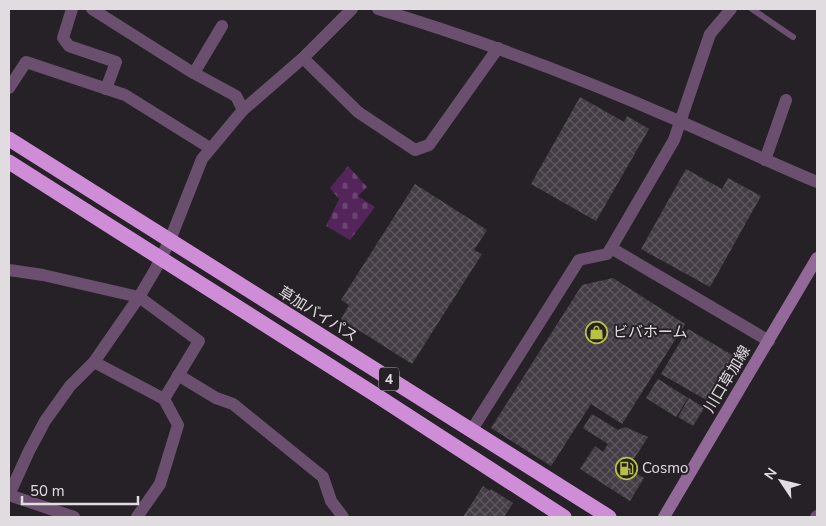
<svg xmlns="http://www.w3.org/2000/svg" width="826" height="526" viewBox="0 0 826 526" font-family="'Nunito Sans','Noto Sans JP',sans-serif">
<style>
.cemetery{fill:url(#cemetery-stones)}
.building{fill:url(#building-cross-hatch)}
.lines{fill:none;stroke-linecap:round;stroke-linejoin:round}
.lane{stroke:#6a506e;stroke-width:6}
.street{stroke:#6a506e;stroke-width:12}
.secondary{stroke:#936999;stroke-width:12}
.highway{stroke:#cf8dd8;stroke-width:15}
.labels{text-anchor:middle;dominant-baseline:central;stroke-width:4;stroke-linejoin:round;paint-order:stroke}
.shield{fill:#262027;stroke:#a8a4a8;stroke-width:1}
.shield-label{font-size:14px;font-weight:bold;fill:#e0dce0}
.street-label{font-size:15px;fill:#e0dce0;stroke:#262027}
.poi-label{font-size:15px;fill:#e0dce0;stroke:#262027;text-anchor:start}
</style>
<defs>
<pattern id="cemetery-stones" width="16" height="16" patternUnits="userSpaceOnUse" patternTransform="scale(1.25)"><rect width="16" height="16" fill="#54255b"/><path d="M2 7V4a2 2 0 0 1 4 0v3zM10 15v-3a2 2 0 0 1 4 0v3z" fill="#6c4472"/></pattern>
<pattern id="building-cross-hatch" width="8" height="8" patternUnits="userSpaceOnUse" patternTransform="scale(1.25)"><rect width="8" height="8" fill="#443d45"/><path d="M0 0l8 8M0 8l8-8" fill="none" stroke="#5f5860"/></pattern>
</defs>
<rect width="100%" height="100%" fill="#262027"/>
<path class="cemetery" d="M348 166 367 187 358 196 375 207 350 240 326 226 339 199 330 188Z"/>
<g class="building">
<path d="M580 97 624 122 627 116 649 129 596 221 531 184Z"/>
<path d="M686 169 722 189 728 178 761 196 710 287 641 249Z"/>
<path d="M415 184 487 230 474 250 482 254 412 364 341 319 349 305 341 300Z"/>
<path d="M613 278 685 324 622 424 591 404 551 466 491 428 582 285Z"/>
<path d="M688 329 734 356 708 401 661 374Z"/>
<path d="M658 379 688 398 676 417 646 398Z"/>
<path d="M689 398 704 408 693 426 678 417Z"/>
<path d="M592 414 618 430 625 427 648 437 628 468 644 478 630 501 580 469 595 446 603 452 608 444 583 428Z"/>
<path d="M483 486 490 491 491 489 513 503 504 517H463Z"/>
</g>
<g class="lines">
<path class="lane" d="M752 9 793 37"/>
<g class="street">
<path d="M72 9 63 38 69 46 116 62 106 89"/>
<path d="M92 9 190 71 236 96 243 110"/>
<path d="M378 9C481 40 581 78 679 121 725 141 771 163 817 182"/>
<path d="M303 58 358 112 415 150 429 145 498 48"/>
<path d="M194 73 222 26"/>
<path d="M9 88 26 62 125 95 210 148"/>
<path d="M765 160 786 100"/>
<path d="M611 248 674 140 710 34 731 9"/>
<path d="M9 270 43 275 139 297 199 341 164 399"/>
<path d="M94 362 164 399 178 425 160 484 137 517"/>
<path d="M178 375 216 398 233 404 323 477 331 501 343 517"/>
<path d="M471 431 579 260 607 254 611 248 769 341"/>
<path d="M9 495 29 451 45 421 70 386 94 362 139 297 155 270 170 240 202 159 243 110 303 58 352 9"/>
<path d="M9 495 74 517"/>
<path d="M816 517 817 516"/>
</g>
<path class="secondary" d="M664 517 817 258"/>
<g class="highway">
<path d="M9 139 609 517"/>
<path d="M9 162 379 397 564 517"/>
</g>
</g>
<defs>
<symbol id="shop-ring" viewBox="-11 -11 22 22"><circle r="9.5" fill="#262027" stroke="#b9c046" stroke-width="1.5"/><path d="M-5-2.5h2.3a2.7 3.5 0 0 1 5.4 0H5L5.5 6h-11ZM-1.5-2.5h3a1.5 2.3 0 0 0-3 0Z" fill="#b9c046"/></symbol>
<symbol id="fuel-ring" viewBox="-11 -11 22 22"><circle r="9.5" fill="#262027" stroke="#b9c046" stroke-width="1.5"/><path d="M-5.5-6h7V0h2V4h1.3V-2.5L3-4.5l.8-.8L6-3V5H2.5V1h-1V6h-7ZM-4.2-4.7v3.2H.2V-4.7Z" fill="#b9c046"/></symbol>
</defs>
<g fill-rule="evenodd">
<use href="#shop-ring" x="584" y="320" width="25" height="25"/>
<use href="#fuel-ring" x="614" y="456" width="25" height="25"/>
</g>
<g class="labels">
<rect class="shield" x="379" y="367.5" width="20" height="23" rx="4"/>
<g class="shield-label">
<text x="389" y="379">4</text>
</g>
<g class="street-label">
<text transform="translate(318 314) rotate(32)">草加バイパス</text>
<text transform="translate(727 379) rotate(-59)">川口草加線</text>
</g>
<g class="poi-label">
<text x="613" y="332">ビバホーム</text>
<text x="642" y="468">Cosmo</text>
</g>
</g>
<rect width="826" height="526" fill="none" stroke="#e0dce0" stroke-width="20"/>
<g transform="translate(781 481) rotate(305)" stroke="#262027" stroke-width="4" paint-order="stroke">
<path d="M0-4L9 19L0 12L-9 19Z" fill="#e0dce0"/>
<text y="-8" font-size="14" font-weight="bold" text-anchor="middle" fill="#e0dce0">N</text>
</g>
<path d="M22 496v8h116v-8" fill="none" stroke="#e0dce0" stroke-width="2.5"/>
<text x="30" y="496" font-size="15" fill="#e0dce0" stroke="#262027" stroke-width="4" paint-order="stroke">50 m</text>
</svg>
